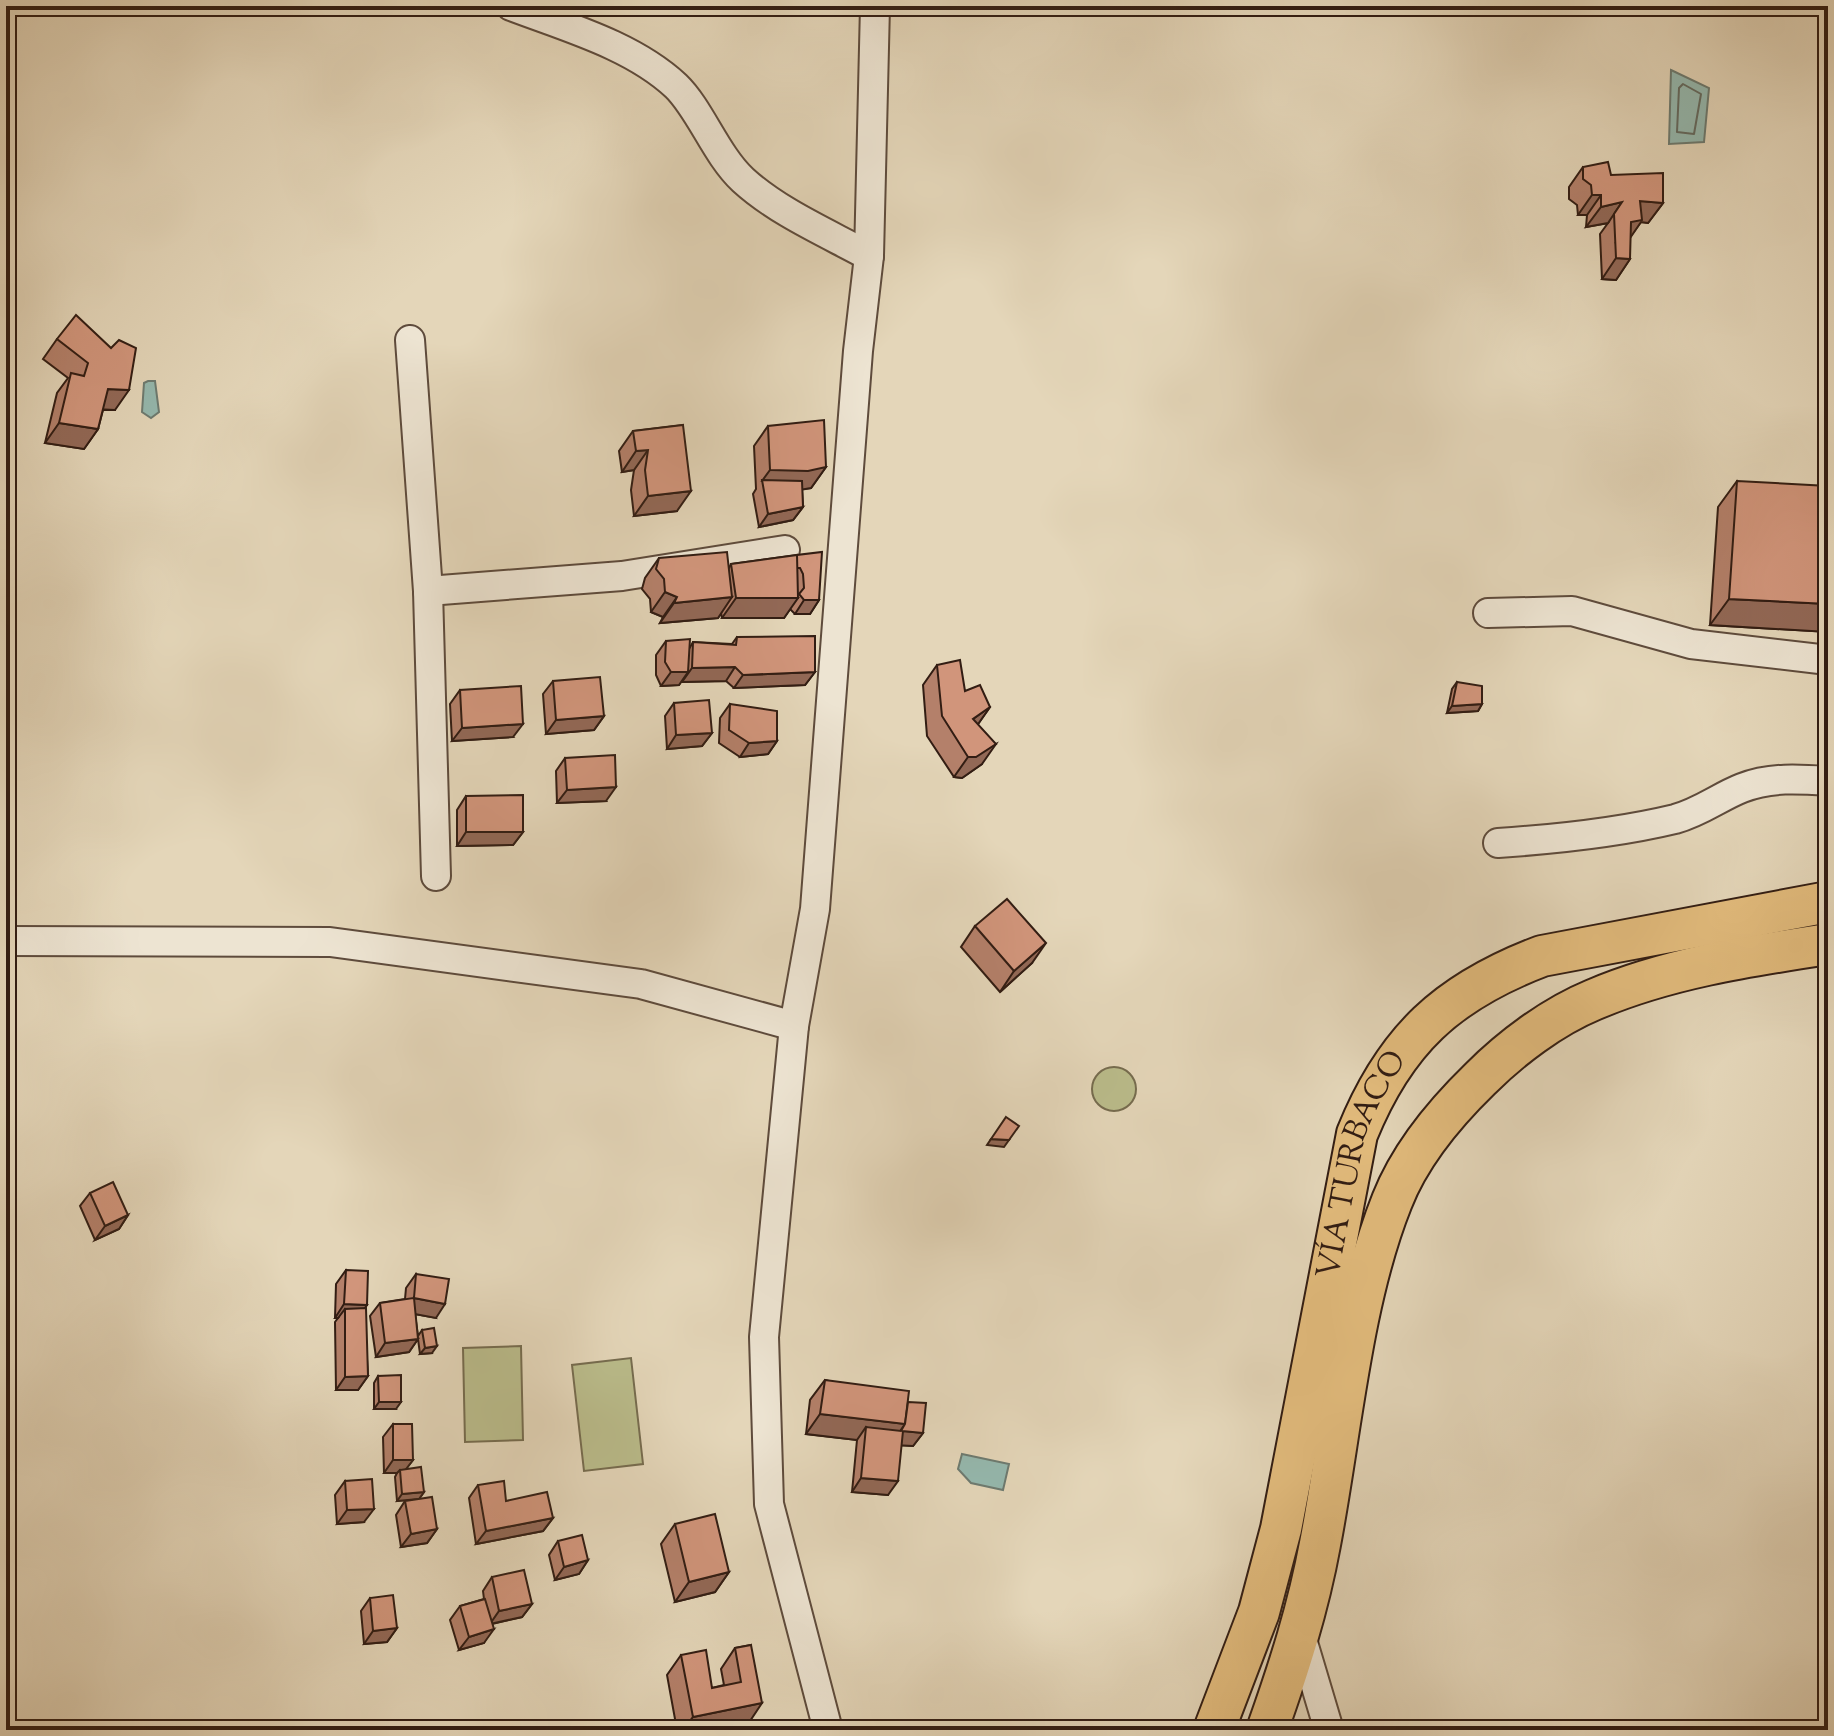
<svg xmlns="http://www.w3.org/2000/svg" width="1834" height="1736" viewBox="0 0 1834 1736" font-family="'Sorts Mill Goudy',serif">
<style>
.green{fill:#babc8b;stroke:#766c4f;stroke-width:2}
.water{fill:#95b9af;stroke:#6d7b71;stroke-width:2}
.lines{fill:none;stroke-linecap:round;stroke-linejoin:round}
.shore{stroke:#646b61;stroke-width:2}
.minor-casing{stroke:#5e4b3c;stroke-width:32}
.highway-casing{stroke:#321d13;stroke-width:44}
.minor{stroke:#ede4d2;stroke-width:28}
.highway{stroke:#e2bb7c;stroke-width:40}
.wall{fill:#b4806a;stroke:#321d13;stroke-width:2}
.shaded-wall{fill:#926856;stroke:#321d13;stroke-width:2}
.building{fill:#d1957b;stroke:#321d13;stroke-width:2}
.labels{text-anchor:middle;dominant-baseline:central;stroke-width:7;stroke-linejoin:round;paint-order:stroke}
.street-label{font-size:32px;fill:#321d13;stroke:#ede4d2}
</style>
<rect width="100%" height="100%" fill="#e4d6b9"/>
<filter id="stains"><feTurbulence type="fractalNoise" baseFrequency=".0025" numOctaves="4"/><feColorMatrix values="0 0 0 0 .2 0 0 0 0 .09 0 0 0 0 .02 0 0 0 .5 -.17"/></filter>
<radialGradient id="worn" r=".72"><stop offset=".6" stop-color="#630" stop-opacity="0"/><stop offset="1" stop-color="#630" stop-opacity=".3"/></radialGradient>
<g class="green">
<circle cx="1114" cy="1089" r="22"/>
<path d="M521 1346 523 1440 465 1442 463 1348Z"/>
<path d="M631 1358 643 1464 584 1471 572 1365Z"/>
</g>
<g class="water">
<path d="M1671 70 1709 88 1704 142 1669 144Z"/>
<path d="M148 381H155L159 412 151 418 142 412 144 383Z"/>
<path d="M962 1454 1009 1464 1003 1490 971 1483 958 1469Z"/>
</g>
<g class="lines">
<path class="shore" d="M1683 84 1701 94 1694 134 1677 132 1679 88Z"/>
<defs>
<g id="minor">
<path d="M511 6C566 27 632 45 676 86 700 109 716 155 743 180 778 212 827 233 869 256"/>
<path d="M410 340 428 591 436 876"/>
<path d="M428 591 622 576 785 550"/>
<path d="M1488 613 1572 611 1691 644 1828 660"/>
<path d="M1498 843C1558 839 1617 833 1675 819 1701 812 1719 797 1742 788 1770 777 1799 779 1828 781"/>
<path d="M6 941 330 942 641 984 794 1026"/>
<path d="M1301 1636 1329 1730"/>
<path d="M828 1730 769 1504 764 1337 794 1026 815 909 858 351 869 256 875 6"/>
</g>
<g id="highway">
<path id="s1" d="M1214 1730 1259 1612 1281 1529 1357 1134C1395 1040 1447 992 1542 956L1828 902"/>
<path d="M1267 1730C1289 1668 1308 1609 1320 1544 1341 1435 1351 1303 1392 1201 1410 1155 1445 1113 1480 1079 1511 1048 1552 1017 1593 1000 1668 968 1749 956 1828 944"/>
</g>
</defs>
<use href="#minor" class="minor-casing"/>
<use href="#highway" class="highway-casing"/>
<use href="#minor" class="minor"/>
<use href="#highway" class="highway"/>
</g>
<g class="wall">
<path d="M1583 167 1611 175 1663 203 1648 223 1641 222 1630 237V259L1616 280 1602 279 1600 234 1608 223 1586 227 1587 215H1578L1577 205 1569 199V187Z"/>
<path d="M57 339 111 348 115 410H103L98 429 84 449 45 443 57 393 68 378 43 359Z"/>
<path d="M683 425 677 511 634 516 631 490 634 470 622 472 619 451 633 431Z"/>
<path d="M768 426 826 467 811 488 802 489 803 507 793 520 759 527 753 494 756 489 754 446Z"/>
<path d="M1737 481 1828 632 1710 625 1718 507Z"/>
<path d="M797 555 819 600 810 614H795L790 609 784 618H722L721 613 718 618 660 623 663 617 651 612 650 599 642 589 645 578 659 558 729 568 731 564Z"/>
<path d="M737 637 815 672 805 685 734 688 726 681 682 682V680L679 685 661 686 656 675V655L666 641 689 649 693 642 732 644Z"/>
<path d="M937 665 965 691 990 707 978 724 982 764 962 778 954 777 927 736 923 685Z"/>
<path d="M553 681 604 716 594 730 546 734 543 694Z"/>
<path d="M1457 682 1482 704 1478 711 1447 713 1452 689Z"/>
<path d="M460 690 513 737 452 741 450 704Z"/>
<path d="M674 703 712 733 702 746 667 749 665 716Z"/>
<path d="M730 704 777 741 768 754 740 757 719 743 720 718Z"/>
<path d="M565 758 606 801 557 803 556 771Z"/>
<path d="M466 796 523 832 513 845 457 846V810Z"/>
<path d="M975 926 1032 963 1000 992 961 947Z"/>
<path d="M90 1193 128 1215 119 1229 95 1240 80 1206Z"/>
<path d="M346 1270 367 1305 364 1308 368 1376 358 1390H336L335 1322 338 1318H335L336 1284Z"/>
<path d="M416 1274 436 1318 415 1314 418 1336 422 1330 432 1353 420 1354 418 1339 409 1352 376 1357 370 1316 380 1303 405 1299 406 1288Z"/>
<path d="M378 1376 396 1409H374V1383Z"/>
<path d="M825 1380 908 1402 923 1433 913 1446 901 1445 888 1495 852 1492 857 1440 806 1434 810 1400Z"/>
<path d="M393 1424 413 1460 406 1469 424 1492 419 1499 437 1529 427 1543 401 1547 396 1515 405 1501 415 1499 397 1501 395 1477 397 1473H384L383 1437Z"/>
<path d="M345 1481 364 1522 337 1524 335 1495Z"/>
<path d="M478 1485 506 1501 553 1518 543 1531 476 1544 469 1498Z"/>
<path d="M675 1524 729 1572 715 1592 675 1602 661 1544Z"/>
<path d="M558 1541 588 1560 579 1574 555 1580 549 1555Z"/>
<path d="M492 1577 532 1604 522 1617 492 1624 484 1643 459 1650 450 1620 460 1606 484 1599 483 1591Z"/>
<path d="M370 1598 397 1628 387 1642 364 1644 361 1611Z"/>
<path d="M751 1645 748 1724 714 1730H677L667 1675 681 1655 712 1688 724 1685 721 1669 735 1648Z"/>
</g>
<g class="shaded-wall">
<path d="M1592 195H1601L1587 215H1578Z"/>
<path d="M1640 201 1663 203 1648 223 1641 222 1628 241 1616 242Z"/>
<path d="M1622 202 1608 223 1586 227 1601 207Z"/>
<path d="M1616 258 1630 259 1616 280 1602 279Z"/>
<path d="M108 389 129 390 115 410 94 409Z"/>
<path d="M59 423 98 429 84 449 45 443Z"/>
<path d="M648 450 634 470 622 472 636 451Z"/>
<path d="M826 467 811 488 794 491 762 481 770 470Z"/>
<path d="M691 491 677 511 634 516 648 496Z"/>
<path d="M803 507 793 520 759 527 768 514Z"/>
<path d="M665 592 677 597 663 617 651 612Z"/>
<path d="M732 597 718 618 660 623 674 603Z"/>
<path d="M736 598H798L784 618H722Z"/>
<path d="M1729 599 1828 604V632L1710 625Z"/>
<path d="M804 600H819L810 614H795Z"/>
<path d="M735 667 726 681 682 682 692 668Z"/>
<path d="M671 672H688L679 685 661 686Z"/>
<path d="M815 672 805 685 734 688 743 675Z"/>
<path d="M1482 704 1478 711 1447 713 1452 706Z"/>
<path d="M990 707 976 727 973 719Z"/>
<path d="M604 716 594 730 546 734 556 720Z"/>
<path d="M523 724 513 737 452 741 462 728Z"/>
<path d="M712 733 702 746 667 749 676 735Z"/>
<path d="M777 741 768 754 740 757 749 743Z"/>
<path d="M996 744 982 764 962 778 954 777 968 757Z"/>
<path d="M616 787 606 801 557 803 567 790Z"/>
<path d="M466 832H523L513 845 457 846Z"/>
<path d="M1046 943 1032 963 1000 992 1014 971Z"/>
<path d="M991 1139 1009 1140 1004 1147 987 1145Z"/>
<path d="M128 1215 119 1229 95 1240 105 1226Z"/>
<path d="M414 1298 445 1304 436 1318 404 1312Z"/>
<path d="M344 1304 367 1305 357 1319 345 1309 338 1318H335Z"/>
<path d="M418 1339 409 1352 376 1357 385 1343Z"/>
<path d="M437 1346 432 1353 420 1354 425 1348Z"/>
<path d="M368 1376 358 1390H336L345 1377Z"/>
<path d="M379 1402H401L396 1409H374Z"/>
<path d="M820 1414 905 1424 891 1444 866 1427 857 1440 806 1434Z"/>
<path d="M903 1431 923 1433 913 1446 893 1445Z"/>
<path d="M393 1460H413L403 1473 400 1470 397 1473H384Z"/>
<path d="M861 1478 898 1481 888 1495 852 1492Z"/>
<path d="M424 1492 419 1499 397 1501 402 1494Z"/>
<path d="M374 1509 364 1522 337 1524 347 1510Z"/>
<path d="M553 1518 543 1531 476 1544 486 1531Z"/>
<path d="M437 1529 427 1543 401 1547 411 1534Z"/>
<path d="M588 1560 579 1574 555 1580 564 1567Z"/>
<path d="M729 1572 715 1592 675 1602 689 1582Z"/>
<path d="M532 1604 522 1617 490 1624 499 1611Z"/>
<path d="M397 1628 387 1642 364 1644 373 1631Z"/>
<path d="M494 1629 484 1643 459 1650 469 1637Z"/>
<path d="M762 1703 748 1724 714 1730H683L693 1717Z"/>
</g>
<g class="building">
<path d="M1608 162 1611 175 1663 173V203L1640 201 1642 220 1631 222 1630 259 1616 258 1614 214 1622 202 1601 207V195H1592L1591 185 1583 179V167Z"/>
<path d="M76 315 111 348 119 340 136 348 129 390 108 389 98 429 59 423 71 373 84 376 88 363 57 339Z"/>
<path d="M824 420 826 467 808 471 770 470 768 426Z"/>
<path d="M683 425 691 491 648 496 645 470 648 450 636 451 633 431Z"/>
<path d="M762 480 802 481 803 507 768 514Z"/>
<path d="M1737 481 1828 486V604L1729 599Z"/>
<path d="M727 552 732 597 674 603 677 597 665 592 664 579 656 569 659 558Z"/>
<path d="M822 552 819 600H804L799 594 804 588 803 574 800 568H797V555Z"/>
<path d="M797 555 798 598H736L731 564Z"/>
<path d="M815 636V672L743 675 735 667 692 668 693 642 736 645 737 637Z"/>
<path d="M690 639 688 672H671L665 662 666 641Z"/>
<path d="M960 660 965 691 980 685 990 707 973 719 996 744 976 757H968L942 716 937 665Z"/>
<path d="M600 677 604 716 556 720 553 681Z"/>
<path d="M1457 682 1482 686V704L1452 706Z"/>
<path d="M521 686 523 724 462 728 460 690Z"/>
<path d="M709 700 712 733 676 735 674 703Z"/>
<path d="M730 704 777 711V741L749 743 729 730Z"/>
<path d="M615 755 616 787 567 790 565 758Z"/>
<path d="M523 795V832H466V796Z"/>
<path d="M1007 899 1046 943 1014 971 975 926Z"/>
<path d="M1006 1117 1019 1126 1009 1140 991 1139Z"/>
<path d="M113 1182 128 1215 105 1226 90 1193Z"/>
<path d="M346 1270 368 1271 367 1305 344 1304Z"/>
<path d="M416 1274 449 1279 445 1304 414 1298 418 1339 385 1343 380 1303 414 1298Z"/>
<path d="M366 1308 368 1376 345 1377V1309Z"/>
<path d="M434 1328 437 1346 425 1348 422 1330Z"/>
<path d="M401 1375V1402H379L378 1376Z"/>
<path d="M825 1380 909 1391 905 1424 820 1414Z"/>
<path d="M908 1402 926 1403 923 1433 903 1431 898 1481 861 1478 866 1427 901 1431 905 1424Z"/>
<path d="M393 1424H412L413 1460H393Z"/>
<path d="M421 1467 424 1492 402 1494 400 1470Z"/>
<path d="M372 1479 374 1509 347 1510 345 1481Z"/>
<path d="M504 1481 506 1501 547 1492 553 1518 486 1531 478 1485Z"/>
<path d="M432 1497 437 1529 411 1534 405 1501Z"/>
<path d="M715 1514 729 1572 689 1582 675 1524Z"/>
<path d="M582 1535 588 1560 564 1567 558 1541Z"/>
<path d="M524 1570 532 1604 499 1611 492 1577Z"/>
<path d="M393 1595 397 1628 373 1631 370 1598Z"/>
<path d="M485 1599 494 1629 469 1637 460 1606Z"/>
<path d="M751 1645 762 1703 693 1717 681 1655 706 1650 712 1688 741 1682 735 1648Z"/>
<path d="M1062 1721 1069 1730H1051Z"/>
<path d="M492 1724 493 1730H468L467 1728Z"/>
</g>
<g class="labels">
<g class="street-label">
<text stroke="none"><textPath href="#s1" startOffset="586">VÍA TURBACO</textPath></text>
</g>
</g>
<rect width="1834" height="1736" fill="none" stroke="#e4d6b9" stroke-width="32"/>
<rect x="8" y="8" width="1818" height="1720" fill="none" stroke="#321d13" stroke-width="4"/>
<rect x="16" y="16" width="1802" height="1704" fill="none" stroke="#321d13" stroke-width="2"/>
<rect width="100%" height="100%" filter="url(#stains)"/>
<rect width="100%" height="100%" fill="url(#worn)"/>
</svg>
